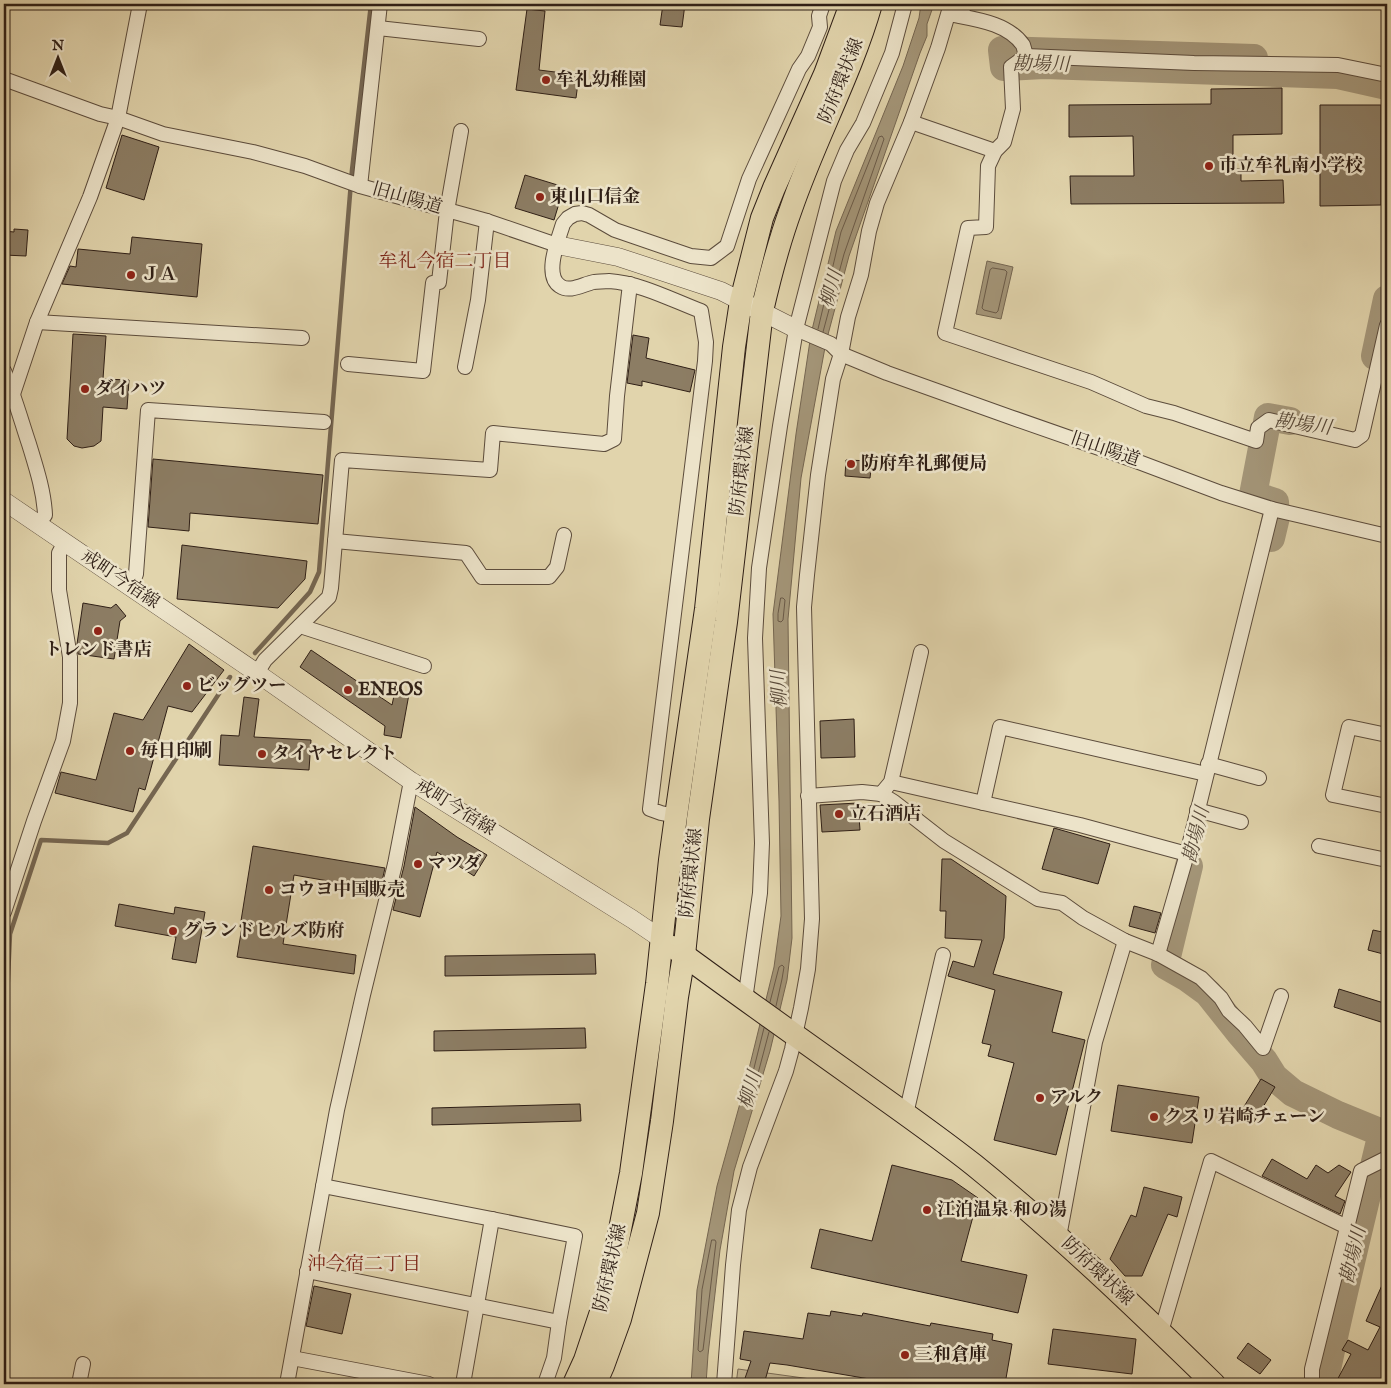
<svg xmlns="http://www.w3.org/2000/svg" width="1391" height="1388" viewBox="0 0 1391 1388" font-family="'IM FELL English','Noto Serif JP',serif">
<style>
.green{fill:#c3b592;stroke:#796a54}
.water{fill:#a49679;stroke:#756651}
.lines{fill:none;stroke-linecap:round;stroke-linejoin:round}
.shore{stroke:#6a5a48;stroke-width:1}
.stream{stroke:#756651;stroke-width:4.5}
.river{stroke:#a49679;stroke-width:28}
.building{fill:#8c7d64;stroke:#2f1f16}
.minor-casing{stroke:#5c4c3c;stroke-width:16}
.tertiary-casing{stroke:#5c4c3c;stroke-width:19}
.primary-casing{stroke:#2f1f16;stroke-width:24}
.minor{stroke:#ece3c9;stroke-width:14}
.tertiary{stroke:#ece3c9;stroke-width:18}
.primary{stroke:#e1d4ac;stroke-width:22}
.poi-dot{fill:#8f2418;stroke:#ece3c9;stroke-width:2}
.labels{text-anchor:middle;dominant-baseline:central;stroke-width:5;stroke-linejoin:round;paint-order:stroke}
.poi-label{font-size:18px;font-weight:bold;fill:#2f1f16;stroke:#ece3c9;text-anchor:start}
.street-label{font-size:18px;fill:#2f1f16;stroke:#ece3c9}
.water-label{font-size:19px;font-style:italic;fill:#584939;stroke:#ece3c9}
.neighbourhood-label{font-size:19px;fill:#7a1f14;stroke:#ece3c9}
</style>
<rect width="100%" height="100%" fill="#e1d4ac"/>
<filter id="stains"><feTurbulence type="fractalNoise" baseFrequency=".004" numOctaves="4"/><feColorMatrix values="0 0 0 0 .2 0 0 0 0 .09 0 0 0 0 .02 0 0 0 .5 -.17"/></filter>
<radialGradient id="worn" r=".72"><stop offset=".6" stop-color="#630" stop-opacity="0"/><stop offset="1" stop-color="#630" stop-opacity=".3"/></radialGradient>
<path class="green" d="M738 1369 847 1384H736Z"/>
<g class="water">
<path d="M921 4H934L927 24V36L920 53 849 256 826 342 801 478 788 619 792 938 787 980 770 1051 734 1171 720 1250 708 1355 706 1384H691L697 1290 717 1186 744 1089 774 967 781 916 779 801 773 614 796 434 811 334 836 231 903 66 919 18Z"/>
<path d="M987 261 1013 267 1001 319 976 314Z"/>
</g>
<g class="lines">
<g class="shore">
<path d="M993 268 1005 270 1007 272 998 311 996 313 984 310 982 308 990 270Z"/>
<path d="M818 329 841 232 879 137 882 136 884 139 844 254 823 332"/>
<path d="M781 598H783L785 600 783 620 781 622 778 621V614Z"/>
<path d="M770 1002 779 967 782 965 784 967 782 979 776 1006"/>
<path d="M764 1028 751 1080 753 1083 756 1081 769 1032"/>
<path d="M712 1240H715L716 1242 703 1350 700 1352 698 1350 702 1290Z"/>
</g>
<g class="stream">
<path d="M255 653 310 592 319 572 352 170 371 4"/>
<path d="M4 1065 10 934 41 840 108 843 127 833 230 677"/>
</g>
<g class="river">
<path d="M1254 58 1002 50 1004 67 1044 65 1338 75 1387 86"/>
<path d="M1375 356 1387 299"/>
<path d="M1271 538 1276 517 1275 502 1253 495 1268 417 1290 421"/>
<path d="M1189 866 1165 965 1186 977 1208 993 1239 1032 1264 1061 1274 1077 1293 1093 1338 1115 1382 1133C1362 1216 1341 1300 1324 1384"/>
</g>
</g>
<g class="building">
<path d="M663 4H685L682 27 660 25Z"/>
<path d="M527 9 545 11 539 70 579 75 576 98 516 90Z"/>
<path d="M1282 88V134L1233 135V169H1241V181L1283 180 1284 203 1071 204 1070 176H1134L1133 136 1069 137V105L1211 104V89Z"/>
<path d="M1320 105H1381V205L1320 206Z"/>
<path d="M122 135 159 147 144 200 106 188Z"/>
<path d="M525 175 564 187 554 220 515 208Z"/>
<path d="M14 229 28 230 26 256 4 255V231L14 232Z"/>
<path d="M132 237 202 244 197 297 62 284 70 266 76 267 78 249 130 254Z"/>
<path d="M73 334 106 336 103 379 129 380 127 409 103 407 101 441 94 446 82 448 74 446 67 439Z"/>
<path d="M633 335 649 338 646 358 695 370 690 392 642 381V386L627 383Z"/>
<path d="M153 459 323 475 318 524 190 513 189 531 148 527Z"/>
<path d="M846 460 872 461 870 478 845 476Z"/>
<path d="M182 545 307 561 305 579 278 608 177 599Z"/>
<path d="M83 603 111 608 116 604 126 616 120 621 114 659 78 654 77 644Z"/>
<path d="M189 644 224 670 192 712 168 706 145 790 139 788 133 812 55 793 61 772 96 780 114 713 143 720Z"/>
<path d="M311 650 392 705 395 691 409 694 401 738 384 735 385 726 300 667Z"/>
<path d="M244 697 259 699 254 737 311 740 309 770 219 765 221 735 239 736Z"/>
<path d="M854 719 855 757 821 758 820 721Z"/>
<path d="M858 803 860 830 822 832 820 805Z"/>
<path d="M415 807 457 837 487 855 474 876 437 852 420 917 393 910 404 866Z"/>
<path d="M1054 828 1110 844 1098 884 1042 869Z"/>
<path d="M253 846 385 868 380 890 294 875 283 944 356 955 354 974 237 957 242 927H240Z"/>
<path d="M942 859H951L1006 896 1004 938 993 974 1062 992 1052 1032 1085 1040 1056 1155 994 1140 1014 1063 988 1056 991 1045 982 1043 995 990 948 976 953 961 974 967 982 940 945 938 946 911H940Z"/>
<path d="M119 904 174 914 175 907 205 912 196 963 172 959 176 937 115 926Z"/>
<path d="M1134 906 1161 913 1155 933 1129 926Z"/>
<path d="M1373 930 1387 933V955L1368 950Z"/>
<path d="M595 954 596 974 445 976V956Z"/>
<path d="M1339 989 1387 1004V1024L1334 1007Z"/>
<path d="M585 1028 586 1048 434 1051V1031Z"/>
<path d="M1261 1079 1275 1087 1254 1122 1240 1113Z"/>
<path d="M1118 1085 1199 1097 1192 1143 1111 1131Z"/>
<path d="M580 1104 581 1121 432 1125V1108Z"/>
<path d="M1272 1159 1307 1179 1316 1165 1328 1173 1339 1165 1351 1172 1335 1196 1345 1201 1340 1214 1262 1176Z"/>
<path d="M892 1165 952 1180 978 1198 961 1261 1027 1275 1018 1313 811 1268 820 1229 872 1241Z"/>
<path d="M1144 1187 1182 1197 1177 1217 1168 1214 1142 1276H1125L1110 1259 1131 1215 1136 1217Z"/>
<path d="M1387 1274V1384H1335L1351 1354 1342 1350 1348 1340 1368 1350 1380 1327 1366 1321Z"/>
<path d="M314 1286 351 1294 342 1334 306 1326Z"/>
<path d="M831 1311 862 1316 863 1313 930 1326 931 1323 993 1334 992 1340 1012 1344 1005 1384H899L787 1365 770 1363 764 1384H743L751 1361 740 1359 744 1331 803 1339 808 1313 830 1316Z"/>
<path d="M1053 1329 1136 1339 1132 1374 1048 1364Z"/>
<path d="M1248 1343 1271 1360 1260 1374 1237 1358Z"/>
</g>
<g class="lines">
<defs>
<g id="minor">
<path d="M949 14C973 19 1007 22 1023 45 1024 48 1025 52 1026 56"/>
<path d="M961 16 964 4"/>
<path d="M378 28 479 39"/>
<path d="M1387 75 1338 65 1194 63 1026 56 1011 67 1013 109 1004 142 995 151 988 166 986 227 968 228 945 333 1091 382 1146 406 1174 413 1256 441 1258 428 1269 420 1355 440 1362 435 1387 325"/>
<path d="M4 79 100 114 118 118 163 134 253 152 305 166 360 186 487 221 557 245"/>
<path d="M911 122 995 151"/>
<path d="M360 186 380 4"/>
<path d="M37 322 302 338"/>
<path d="M796 329 831 344 841 354 887 373 1010 417 1136 461 1221 493 1272 509 1387 536"/>
<path d="M348 364 423 371 433 283 439 282 447 211 461 131"/>
<path d="M465 367 478 300 487 221"/>
<path d="M4 371C14 395 21 420 29 444 36 467 44 491 45 515L38 524"/>
<path d="M13 394 37 322 90 197 118 118 140 4"/>
<path d="M335 541 466 553 482 577H549L557 567 564 535"/>
<path d="M131 587 136 574 148 410 324 422"/>
<path d="M300 626 424 666"/>
<path d="M257 673 265 660 329 597 331 588 342 460 490 470 493 433 604 444 614 439 617 396 630 284"/>
<path d="M1387 735 1349 727 1333 795 1387 806"/>
<path d="M1208 764 1259 778"/>
<path d="M891 782 1080 825 1187 854"/>
<path d="M881 794 894 802 944 841 1038 899 1062 903 1083 918 1125 941 1158 954 1201 978 1221 998 1229 1011 1245 1026 1263 1048 1281 996"/>
<path d="M808 796 862 792 881 794 891 782 921 652"/>
<path d="M983 803 1000 727 1206 774"/>
<path d="M1197 810 1241 822"/>
<path d="M676 816 661 813 650 809 705 361 706 342 701 311C672 300 640 283 609 281 604 281 598 282 594 282 583 284 570 293 560 286 543 275 559 238 563 224L568 218 575 214 582 213 589 215 615 230 691 256 711 258 727 246 749 179 799 69 808 56 820 27 819 16 823 4"/>
<path d="M1319 846 1387 860"/>
<path d="M4 912 34 821 63 741 70 703V657L59 590V553L65 542"/>
<path d="M1158 954 1187 854 1272 509"/>
<path d="M745 1000 760 893 762 843 755 638 759 568 780 426 796 329 834 181 847 150 863 123 892 53 905 4"/>
<path d="M906 1114 943 955"/>
<path d="M323 1186 492 1219 575 1236 559 1322 554 1358 545 1384"/>
<path d="M1059 1237 1095 1042 1125 941"/>
<path d="M307 1271 559 1322"/>
<path d="M1161 1332 1211 1161 1347 1227"/>
<path d="M292 1358 429 1384"/>
<path d="M79 1384 83 1364"/>
<path d="M287 1384 337 1110 363 995 395 864 411 781"/>
<path d="M463 1384 492 1219"/>
<path d="M724 1384 733 1265 739 1210 750 1167 786 1071 792 1049 801 1008 808 969 812 919 804 607 807 575 818 475 833 379 841 354 848 317 861 275 869 231 877 203 911 122 938 48 951 4"/>
<path d="M1312 1384V1369L1361 1171 1387 1158"/>
</g>
<g id="tertiary">
<path d="M557 245 618 257 721 291 796 329"/>
<path d="M4 501 257 673 411 781 632 919 663 940"/>
</g>
<g id="primary">
<path d="M673 947C734 992 796 1036 858 1080 897 1108 936 1135 974 1165 1058 1233 1136 1308 1214 1384"/>
<path d="M574 1384 585 1360 608 1291 631 1173 657 984 670 860 676 816 706 609 734 347 741 301 762 218 774 188 825 74 851 4"/>
<path d="M595 1384 603 1366 620 1319 648 1213 662 1121 677 997 684 955 698 819 726 622 762 311C770 276 779 242 791 209 815 139 851 74 871 4"/>
</g>
</defs>
<use href="#minor" class="minor-casing"/>
<use href="#tertiary" class="tertiary-casing"/>
<use href="#primary" class="primary-casing"/>
<use href="#minor" class="minor"/>
<use href="#tertiary" class="tertiary"/>
<use href="#primary" class="primary"/>
</g>
<g class="poi-dot">
<circle cx="546" cy="80" r="5"/>
<circle cx="1209" cy="166" r="5"/>
<circle cx="540" cy="197" r="5"/>
<circle cx="131" cy="275" r="5"/>
<circle cx="85" cy="389" r="5"/>
<circle cx="851" cy="464" r="5"/>
<circle cx="98" cy="631" r="5"/>
<circle cx="187" cy="686" r="5"/>
<circle cx="348" cy="690" r="5"/>
<circle cx="130" cy="751" r="5"/>
<circle cx="262" cy="754" r="5"/>
<circle cx="839" cy="814" r="5"/>
<circle cx="418" cy="864" r="5"/>
<circle cx="269" cy="890" r="5"/>
<circle cx="173" cy="931" r="5"/>
<circle cx="1040" cy="1098" r="5"/>
<circle cx="1154" cy="1117" r="5"/>
<circle cx="927" cy="1210" r="5"/>
<circle cx="905" cy="1355" r="5"/>
</g>
<g class="labels">
<g class="poi-label">
<text x="556" y="80">牟礼幼稚園</text>
<text x="1219" y="166">市立牟礼南小学校</text>
<text x="550" y="197">東山口信金</text>
<text x="141" y="275">ＪＡ</text>
<text x="95" y="389">ダイハツ</text>
<text x="861" y="464">防府牟礼郵便局</text>
<text x="98" y="650" text-anchor="middle">トレンド書店</text>
<text x="197" y="686">ビッグツー</text>
<text x="358" y="690">ENEOS</text>
<text x="140" y="751">毎日印刷</text>
<text x="272" y="754">タイヤセレクト</text>
<text x="849" y="814">立石酒店</text>
<text x="428" y="864">マツダ</text>
<text x="279" y="890">コウヨ中国販売</text>
<text x="183" y="931">グランドヒルズ防府</text>
<text x="1050" y="1098">アルク</text>
<text x="1164" y="1117">クスリ岩崎チェーン</text>
<text x="937" y="1210">江泊温泉 和の湯</text>
<text x="915" y="1355">三和倉庫</text>
</g>
<g class="street-label">
<text transform="translate(842 81) rotate(-68)">防府環状線</text>
<text transform="translate(407 199) rotate(16)">旧山陽道</text>
<text transform="translate(1105 450) rotate(19)">旧山陽道</text>
<text transform="translate(743 471) rotate(-83)">防府環状線</text>
<text transform="translate(120 580) rotate(34)">戒町今宿線</text>
<text transform="translate(455 808) rotate(32)">戒町今宿線</text>
<text transform="translate(692 873) rotate(-84)">防府環状線</text>
<text transform="translate(611 1268) rotate(-77)">防府環状線</text>
<text transform="translate(1097 1272) rotate(43)">防府環状線</text>
</g>
<g class="water-label">
<text transform="translate(1041 65) rotate(1)">勘場川</text>
<text transform="translate(832 289) rotate(-74)">柳川</text>
<text transform="translate(1303 425) rotate(8)">勘場川</text>
<text transform="translate(780 689) rotate(-93)">柳川</text>
<text transform="translate(1197 835) rotate(-76)">勘場川</text>
<text transform="translate(751 1090) rotate(-74)">柳川</text>
<text transform="translate(1354 1255) rotate(-77)">勘場川</text>
</g>
<g class="neighbourhood-label">
<text x="445" y="262">牟礼今宿二丁目</text>
<text x="364" y="1265">沖今宿二丁目</text>
</g>
</g>
<rect width="1391" height="1388" fill="none" stroke="#e1d4ac" stroke-width="20"/>
<rect x="5" y="5" width="1381" height="1378" fill="none" stroke="#2f1f16" stroke-width="2.5"/>
<rect x="10" y="10" width="1371" height="1368" fill="none" stroke="#2f1f16"/>
<g transform="translate(58 58)" stroke="#ece3c9" stroke-width="4" paint-order="stroke">
<path d="M0-4L9 19L0 12L-9 19Z" fill="#2f1f16"/>
<text y="-8" font-size="14" font-weight="bold" text-anchor="middle" fill="#2f1f16">N</text>
</g>
<rect width="100%" height="100%" filter="url(#stains)"/>
<rect width="100%" height="100%" fill="url(#worn)"/>
</svg>
